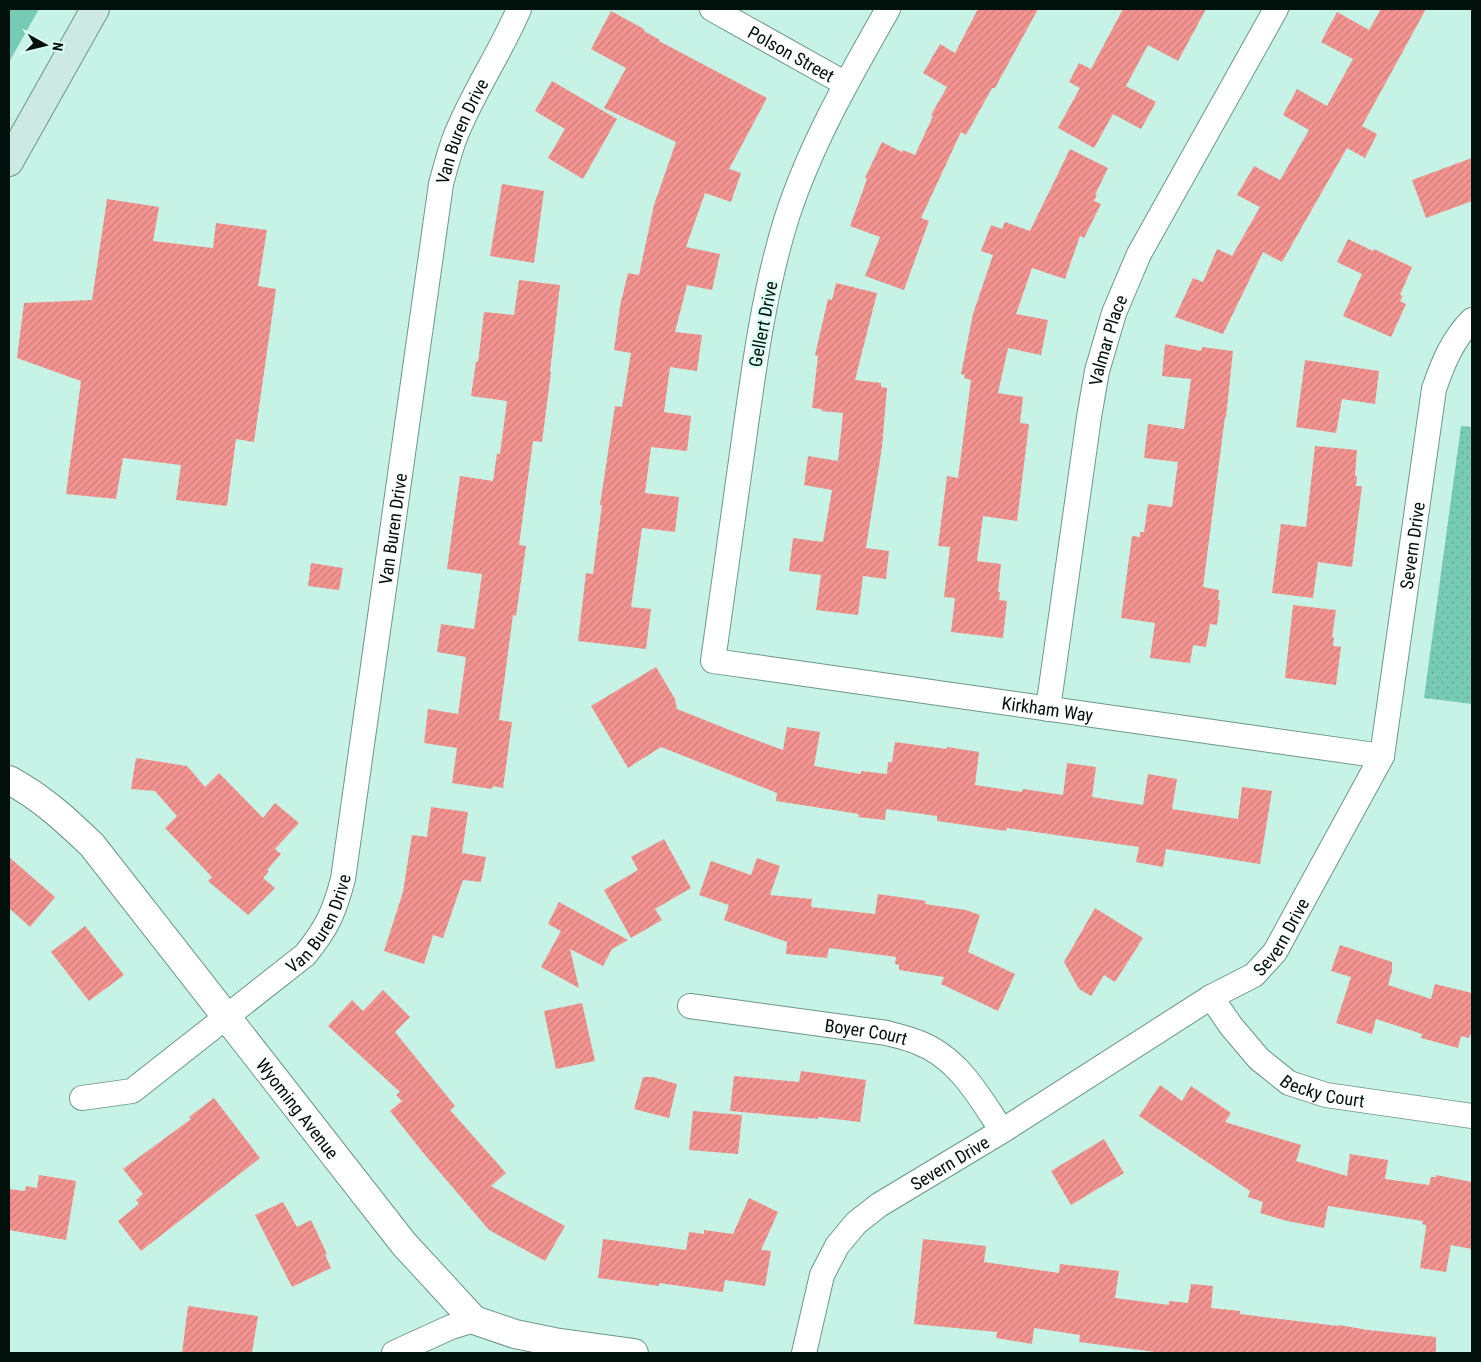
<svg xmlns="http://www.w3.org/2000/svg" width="1481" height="1362" viewBox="0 0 1481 1362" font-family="'Roboto Condensed',sans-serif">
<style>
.grass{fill:url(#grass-dots)}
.park{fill:#77cbb5}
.building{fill:url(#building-hatch)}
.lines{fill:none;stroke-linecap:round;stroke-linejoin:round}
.minor-casing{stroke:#6d968a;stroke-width:26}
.tertiary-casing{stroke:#6d968a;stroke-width:30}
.secondary-casing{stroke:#6d968a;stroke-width:30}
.minor{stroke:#fff;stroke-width:24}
.tertiary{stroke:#fff;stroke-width:28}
.secondary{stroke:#cceae3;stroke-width:28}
.labels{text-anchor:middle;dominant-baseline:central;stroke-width:5;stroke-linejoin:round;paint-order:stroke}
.street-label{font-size:18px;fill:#03110d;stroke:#dbfef3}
</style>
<defs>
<pattern id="grass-dots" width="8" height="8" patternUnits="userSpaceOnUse" patternTransform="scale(1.25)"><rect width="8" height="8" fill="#77cbb5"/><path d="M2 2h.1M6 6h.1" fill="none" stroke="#65ad9a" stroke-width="1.8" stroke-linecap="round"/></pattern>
<pattern id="building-hatch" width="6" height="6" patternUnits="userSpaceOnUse" patternTransform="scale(1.25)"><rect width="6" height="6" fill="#f39490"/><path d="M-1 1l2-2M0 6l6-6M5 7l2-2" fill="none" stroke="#cf7f7b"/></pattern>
</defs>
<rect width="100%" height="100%" fill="#c7f3e6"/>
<path class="grass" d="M1461 426 1472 427V704L1424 698Z"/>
<path class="park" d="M9 9H39L9 62Z"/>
<g class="building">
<path d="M978 9H1038L995 88H992L966 135 961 132 921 218 929 221 904 290 865 276 880 237 850 226 867 179 865 178 882 142 902 152 903 150 915 155 933 116 931 115 947 87 923 73 940 44 955 53Z"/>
<path d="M1123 9H1206L1178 61 1148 45 1126 86 1156 102 1141 129 1113 114 1094 148 1058 128 1080 88 1069 82 1079 63 1091 69Z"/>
<path d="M1381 9H1426L1362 126 1377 134 1365 158 1347 148 1282 262 1263 252 1223 334 1175 317 1193 278 1203 282 1217 249 1232 256 1260 207 1237 195 1254 166 1280 180 1309 130 1283 115 1297 89 1327 106 1353 59 1321 42 1337 12 1369 30Z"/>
<path d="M611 11 644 29V31L660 40 659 41 767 98 729 169 741 173 731 202 705 193 686 247 720 254 712 290 687 285 675 332 702 335 697 371 670 367 664 412 691 416 687 451 651 447 645 493 679 497 675 532 642 528 631 607 651 609 646 649 578 641 586 573 593 574 602 505H600L615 406 622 407 631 353 614 350 620 306 628 273 639 275 654 205 676 142 604 108 626 68 591 49Z"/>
<path d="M552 81 617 119 583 179 548 158 565 129 535 111Z"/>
<path d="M1070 149 1108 168 1095 195H1097L1094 201 1101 204 1084 238 1080 236 1065 279 1032 268 1016 314 1048 320 1041 355 1008 348 998 393 1023 397 1020 423 1029 424 1017 521 983 516 977 561 1001 564 998 592H1000L999 600 1007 601 1003 638 951 632 955 598 944 597 950 547 938 546 947 476 958 478 971 380 964 378 965 375 961 374 973 314 993 255 981 251 991 225 1002 229 1005 222 1030 231Z"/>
<path d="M1472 158V201L1426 218 1412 180Z"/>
<path d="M502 184 544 191 534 263 490 256Z"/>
<path d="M107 199 159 207 153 241 213 248 216 223 267 230 258 286 276 289 254 442 236 439 227 506 176 500 181 465 123 458 116 499 66 494 81 381 17 358 24 303 92 300Z"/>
<path d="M1348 239 1373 251 1374 249 1412 267 1400 295 1403 296 1400 301 1406 304 1391 337 1343 316 1362 274 1337 262Z"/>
<path d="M519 280 560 285 550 372H551L542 442 533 441 519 545 526 546 516 616 513 615 499 720 512 722 503 788 493 786 492 789 452 783 457 748 424 743 428 709 458 714 466 657 437 652 441 624 474 629 482 574 447 569 454 518 460 476 493 481 497 454H500L507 401 471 396 476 362H478L484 312 514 315Z"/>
<path d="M836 283 877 293 855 380 881 383V387L887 388 882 447 866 548 889 551 886 579 863 576 858 615 816 610 821 575 789 571 793 538 823 542 832 490 804 485 808 456 838 461 843 413 821 411 822 409 812 408 818 356 815 355 828 299 832 300Z"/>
<path d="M1165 344 1201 351 1202 347 1233 351 1226 417H1225L1203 587 1219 590 1218 600H1220L1217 625 1210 624 1206 647 1193 645 1190 663 1150 658 1155 623 1121 618 1132 536 1140 537V532H1144L1148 504 1172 507 1178 462 1144 458 1148 424 1184 429 1191 379 1162 376Z"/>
<path d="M1305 360 1379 371 1375 404 1342 399 1336 433 1296 427Z"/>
<path d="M1315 446 1357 450 1355 476H1357L1356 486H1362L1352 567 1318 562 1313 598 1272 593 1281 524 1306 527Z"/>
<path d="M311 563 343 568 339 590 308 586Z"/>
<path d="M1293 605 1336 610 1332 638 1334 637 1333 646 1341 647 1336 685 1285 678Z"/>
<path d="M656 667 675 699 677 709 737 733 783 750 787 727 820 732 814 766 861 774V771L887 774 888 762H892L895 742 947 749V747L979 752 975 785 1022 792 1023 789 1063 795 1067 763 1096 767 1092 797 1143 805 1148 774 1177 779 1172 809 1238 819 1242 787 1272 791 1260 864 1166 849 1163 867 1136 862 1139 847 1007 828 1006 831 937 821V816L886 809 885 820 858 817 859 814 776 801 777 793 661 747 628 768 591 706Z"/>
<path d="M136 758 187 766 205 787 219 773 263 818 275 803 299 823 275 849 281 854 267 870 269 871 263 878 275 888 248 915 208 881 212 877 165 828 177 816 155 791 131 789Z"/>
<path d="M431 807 468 812 462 853 486 857 481 882 463 880 443 938 433 935 424 964 384 951 403 892 412 835 427 837Z"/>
<path d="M664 839 691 888 655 909 662 920 631 938 604 890 638 870 631 857Z"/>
<path d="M9 857 55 897 30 927 9 908Z"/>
<path d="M757 858 780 866 770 895 812 899 811 907 875 914 878 894 926 901 925 904 966 910 980 915 968 952 1015 974 998 1011 941 984 944 977 899 970V965L895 964 896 957 829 948 827 958 786 954 787 942 724 920 729 905 699 895 711 861 751 875Z"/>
<path d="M559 902 628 940 612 949 603 966 570 949 579 988 541 967 561 931 548 924Z"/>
<path d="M1095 908 1143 938 1115 982 1104 975 1091 996 1079 989 1064 962Z"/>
<path d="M85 926 124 975 89 1001 51 952Z"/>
<path d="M1340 945 1392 962V971L1388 985 1431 999 1435 984 1472 993V1035L1470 1034 1469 1038 1461 1036 1458 1048 1421 1038 1422 1034 1376 1019 1372 1034 1336 1023 1351 977 1331 971Z"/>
<path d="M383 990 410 1017 395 1032 455 1106 450 1110 506 1173 491 1186 565 1226 545 1261 489 1230 425 1155 390 1111 402 1101 396 1095 400 1092 328 1026 352 1000 363 1011Z"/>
<path d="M582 1003 595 1061 556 1069 544 1011Z"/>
<path d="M801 1071 866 1080 860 1122 818 1117V1119L730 1111 734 1076 799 1082Z"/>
<path d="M643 1077H653L677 1084 669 1118 634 1109Z"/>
<path d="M1160 1085 1182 1101 1191 1086 1231 1113 1225 1122 1301 1145 1296 1161 1347 1176 1350 1154 1388 1160 1385 1179 1429 1185 1431 1177H1436V1175L1472 1182V1249L1451 1245 1446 1272 1420 1268 1426 1228V1225L1422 1224 1423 1221 1328 1206 1324 1228 1287 1221 1260 1213 1263 1202 1248 1197 1250 1191 1139 1116Z"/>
<path d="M214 1098 260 1158 141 1251 118 1221 139 1204 136 1200 143 1194 123 1169 191 1119 189 1117Z"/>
<path d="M693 1111 742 1115 738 1154 689 1150Z"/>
<path d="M1104 1139 1124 1173 1071 1205 1051 1171Z"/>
<path d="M39 1175 76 1181 66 1240 9 1230V1189L25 1191 26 1186 37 1188Z"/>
<path d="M749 1198 778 1212 761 1250 771 1251 765 1286 725 1280 723 1292 659 1283V1286L598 1278 603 1239 686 1250 689 1232 704 1234V1230L733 1234Z"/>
<path d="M283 1202 297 1227 311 1220 327 1254 325 1255 331 1268 292 1287 255 1215Z"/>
<path d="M923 1239 986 1246 984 1262 1059 1273 1060 1264 1119 1271 1115 1298 1169 1305V1301L1188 1303 1191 1284 1213 1286 1211 1308 1240 1311V1314L1338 1326 1339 1325 1368 1330 1436 1337V1353H1163L1079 1342 1080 1335 1034 1328 1032 1344 996 1338 997 1332 914 1324Z"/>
<path d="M188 1306 258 1316 252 1353H182Z"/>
</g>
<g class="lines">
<defs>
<g id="minor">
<path id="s1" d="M712 9 846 84"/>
<path id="s2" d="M888 9C850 76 811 143 787 217 765 287 755 360 745 432 734 508 724 585 713 661L1382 756"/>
<path id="s3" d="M1048 709 1089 417 1097 371 1114 313 1139 254 1276 9"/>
<path id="s4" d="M1211 997 1231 1026 1259 1059 1289 1083 1326 1095 1472 1116"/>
<path id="s5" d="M690 1006 887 1033C897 1036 907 1038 917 1042 958 1057 979 1096 1002 1131"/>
<path id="s6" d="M82 1098 132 1091 305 955C327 928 334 913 343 879L441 184C445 169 449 154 454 140 471 95 500 54 519 9"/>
<path d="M394 1353 451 1327 474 1320"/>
<path id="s7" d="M804 1353 822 1275 837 1246 856 1223 879 1205 1002 1131 1211 997 1254 975 1275 952 1382 756 1434 389C1443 363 1452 340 1472 320"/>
</g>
<g id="tertiary">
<path id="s8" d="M9 780C41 797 66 820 92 845L404 1244 474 1320 515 1334 554 1342 634 1353"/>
</g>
<path id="secondary" d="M9 162 95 9"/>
</defs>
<use href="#minor" class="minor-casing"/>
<use href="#tertiary" class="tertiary-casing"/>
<use href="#secondary" class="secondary-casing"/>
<use href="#minor" class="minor"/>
<use href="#tertiary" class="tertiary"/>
<use href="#secondary" class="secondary"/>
</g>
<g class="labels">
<g class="street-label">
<text stroke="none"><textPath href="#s1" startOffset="91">Polson Street</textPath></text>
<text stroke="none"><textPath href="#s6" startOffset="1115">Van Buren Drive</textPath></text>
<text transform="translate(763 324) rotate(-79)">Gellert Drive</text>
<text stroke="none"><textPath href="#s3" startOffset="374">Valmar Place</textPath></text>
<text stroke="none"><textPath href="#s6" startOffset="710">Van Buren Drive</textPath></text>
<text stroke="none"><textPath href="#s7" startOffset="1079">Severn Drive</textPath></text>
<text stroke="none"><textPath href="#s2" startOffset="1020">Kirkham Way</textPath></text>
<text stroke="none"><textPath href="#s6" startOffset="305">Van Buren Drive</textPath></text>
<text stroke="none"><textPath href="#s7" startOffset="659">Severn Drive</textPath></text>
<text stroke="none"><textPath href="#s5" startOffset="178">Boyer Court</textPath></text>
<text stroke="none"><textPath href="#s4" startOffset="152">Becky Court</textPath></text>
<text stroke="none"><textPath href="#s8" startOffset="440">Wyoming Avenue</textPath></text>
<text stroke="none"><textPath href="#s7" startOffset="254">Severn Drive</textPath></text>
</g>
</g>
<rect width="1481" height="1362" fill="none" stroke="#03110d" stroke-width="20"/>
<g transform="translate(45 45) rotate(98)" stroke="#dbfef3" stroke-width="4" paint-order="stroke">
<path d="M0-4L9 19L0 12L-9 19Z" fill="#03110d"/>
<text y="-8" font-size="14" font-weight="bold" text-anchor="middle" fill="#03110d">N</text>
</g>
</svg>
